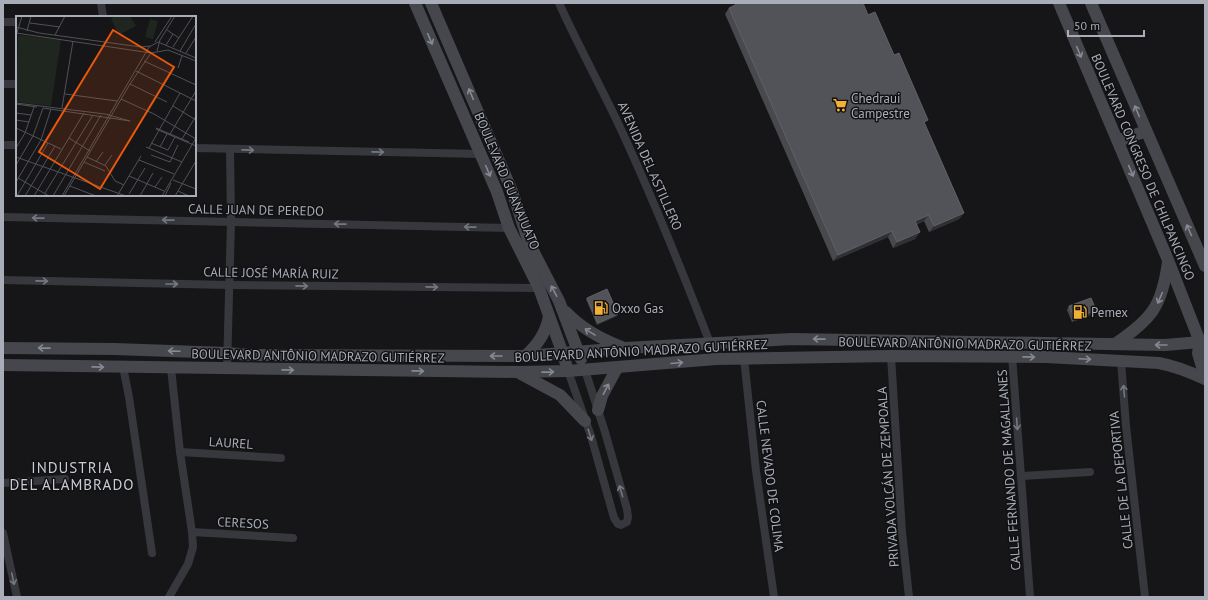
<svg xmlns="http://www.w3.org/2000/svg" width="1208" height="600" viewBox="0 0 1208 600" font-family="'PT Sans',sans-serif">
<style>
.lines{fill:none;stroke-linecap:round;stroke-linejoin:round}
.street{stroke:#37383d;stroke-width:8}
.secondary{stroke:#45474d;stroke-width:12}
.wall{fill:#47494d}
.shaded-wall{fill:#2f3033}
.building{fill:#525359;stroke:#5f6168}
.oneway{stroke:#858993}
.oneway2{stroke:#757881}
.labels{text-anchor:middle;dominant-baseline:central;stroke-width:3;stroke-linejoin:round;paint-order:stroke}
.poi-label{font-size:13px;fill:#a8adb8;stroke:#111113;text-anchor:start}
.street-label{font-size:13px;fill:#a8adb8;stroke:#111113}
.quarter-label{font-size:15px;letter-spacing:1px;fill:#c9ccd4;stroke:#111113}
.inset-road{fill:none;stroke:#505258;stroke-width:1}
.view{fill:#e8590c;fill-opacity:0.15;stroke:#e8590c;stroke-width:2}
.inset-edge{fill:none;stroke:#a8adb8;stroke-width:2}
</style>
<rect width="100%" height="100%" fill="#161618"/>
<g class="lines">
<g class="street">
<path d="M101 3 103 17"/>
<path d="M559 3C577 43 598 81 617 121 651 193 681 268 710 343"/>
<path d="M3 22H17"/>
<path d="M3 84H17"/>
<path d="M3 145H17"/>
<path d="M195 148 482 154"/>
<path d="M3 217 509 228"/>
<path d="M3 280 229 285 539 288"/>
<path d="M1011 342 1030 597"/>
<path d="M891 356 902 532 909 597"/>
<path d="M744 358 756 471 774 597"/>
<path d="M1121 361 1126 426 1145 597"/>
<path d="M123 367 129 397 152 553"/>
<path d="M227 368 231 222 230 149"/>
<path d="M568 371 591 436 614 518 618 524 621 525 627 522 628 517 627 509 605 432 585 370"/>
<path d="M180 452 281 458"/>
<path d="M1022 476 1090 472"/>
<path d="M3 483 65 479"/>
<path d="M192 532 293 538"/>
<path d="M3 533 17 597"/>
<path d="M169 597 188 564 193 547 192 532 180 452 171 368"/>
</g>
<g class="secondary">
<path d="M415 3 497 192 509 228 539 288 563 354 568 371"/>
<path d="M431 3 512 191 529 243 559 301 581 359"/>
<path d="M1059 3 1168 260 1200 342 1198 353 1205 377"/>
<path d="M1091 3 1205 266"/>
<path d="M1118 141 1146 131"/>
<path d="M566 312C582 329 601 339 622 347"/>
<path d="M1115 344C1152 319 1162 306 1168 262"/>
<path d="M3 348 115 349 227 353 250 355 525 356 625 348 792 339 1165 345 1200 342 1205 340"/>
<path d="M525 356C538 345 546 333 549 316"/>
<path d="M3 365 518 372 568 371 716 359 891 356 1046 357 1159 363C1175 366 1190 372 1205 379"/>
<path d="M521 374 560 395 585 421"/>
<path d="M598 410 602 396 617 368"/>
</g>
</g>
<g class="wall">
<path d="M729 8 868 15 925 124 964 213 959 219 929 232 924 221 916 225 920 232 915 239 893 248 888 237 833 261 725 14Z"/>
<path d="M587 298 617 316 597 325 586 299Z"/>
<path d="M1069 306 1096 310 1094 314 1072 322 1067 310Z"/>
</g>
<g class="shaded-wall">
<path d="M964 213 959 219 929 232 934 226Z"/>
<path d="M929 215 924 221 910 227 915 221Z"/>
<path d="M892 231 888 237 833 261 838 255Z"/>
<path d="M920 232 915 239 893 248 897 242Z"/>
<path d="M1096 310 1094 314 1072 322 1075 319Z"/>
<path d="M618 314 617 316 597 325 598 323Z"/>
</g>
<g class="building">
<path d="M739 3H863L868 15 875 12 894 55 899 53 928 120 924 122 964 213 934 226 929 215 915 221 920 232 897 242 892 231 838 255 729 8Z"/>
<path d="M607 289 618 314 598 323 587 298Z"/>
<path d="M1091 298 1096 310 1075 319 1069 306Z"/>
</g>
<defs><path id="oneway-shaft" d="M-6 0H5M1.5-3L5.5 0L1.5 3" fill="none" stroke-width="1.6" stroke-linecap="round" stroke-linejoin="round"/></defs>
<g class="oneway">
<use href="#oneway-shaft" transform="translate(430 39) rotate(67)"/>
<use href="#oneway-shaft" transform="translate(1079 52) rotate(67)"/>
<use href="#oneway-shaft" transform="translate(471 94) rotate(-113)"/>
<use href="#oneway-shaft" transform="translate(1137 111) rotate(-113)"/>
<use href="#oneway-shaft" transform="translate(488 171) rotate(67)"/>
<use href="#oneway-shaft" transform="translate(1131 171) rotate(67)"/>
<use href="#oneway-shaft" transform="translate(1189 230) rotate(-114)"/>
<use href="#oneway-shaft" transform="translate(554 291) rotate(-118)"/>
<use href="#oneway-shaft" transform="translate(1160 298) rotate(113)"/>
<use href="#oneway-shaft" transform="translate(590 332) rotate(-148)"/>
<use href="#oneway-shaft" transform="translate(819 339) rotate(-179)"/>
<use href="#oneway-shaft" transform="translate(1161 345) rotate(180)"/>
<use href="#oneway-shaft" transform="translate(44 348) rotate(-179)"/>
<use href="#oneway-shaft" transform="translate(174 351) rotate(-178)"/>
<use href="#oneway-shaft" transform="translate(496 356) rotate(-180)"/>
<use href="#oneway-shaft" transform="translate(1029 357) rotate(1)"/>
<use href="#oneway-shaft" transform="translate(1085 359) rotate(3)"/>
<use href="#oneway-shaft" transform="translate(677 363) rotate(-5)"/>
<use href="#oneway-shaft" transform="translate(98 367) rotate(1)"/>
<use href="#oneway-shaft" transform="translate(288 370) rotate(1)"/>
<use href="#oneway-shaft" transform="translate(418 371) rotate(1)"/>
<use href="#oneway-shaft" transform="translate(548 372) rotate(-1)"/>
<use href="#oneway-shaft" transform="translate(606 389) rotate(-63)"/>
</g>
<g class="oneway2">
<use href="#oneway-shaft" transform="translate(248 150) rotate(1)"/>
<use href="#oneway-shaft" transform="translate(378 152) rotate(1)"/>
<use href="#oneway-shaft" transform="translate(38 218) rotate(-179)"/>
<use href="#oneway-shaft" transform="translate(168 220) rotate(-179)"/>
<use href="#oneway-shaft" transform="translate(340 224) rotate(-179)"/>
<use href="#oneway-shaft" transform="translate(470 227) rotate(-179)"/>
<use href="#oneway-shaft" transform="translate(42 281) rotate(1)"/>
<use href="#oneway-shaft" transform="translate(172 284)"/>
<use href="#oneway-shaft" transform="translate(302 286) rotate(1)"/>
<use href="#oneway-shaft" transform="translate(432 287) rotate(1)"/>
<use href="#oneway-shaft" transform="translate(1124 391) rotate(-95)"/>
<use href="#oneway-shaft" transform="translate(1017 424) rotate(86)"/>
<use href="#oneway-shaft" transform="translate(590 435) rotate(72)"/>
<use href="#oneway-shaft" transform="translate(621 491) rotate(-106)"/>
<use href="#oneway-shaft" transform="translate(13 579) rotate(78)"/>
</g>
<defs>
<symbol id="supermarket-bare" viewBox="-9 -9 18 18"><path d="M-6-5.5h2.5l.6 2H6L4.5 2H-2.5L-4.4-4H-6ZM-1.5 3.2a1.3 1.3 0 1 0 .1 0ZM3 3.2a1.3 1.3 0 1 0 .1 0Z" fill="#f2b134" stroke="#111113" stroke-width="2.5" paint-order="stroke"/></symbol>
<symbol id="fuel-bare" viewBox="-9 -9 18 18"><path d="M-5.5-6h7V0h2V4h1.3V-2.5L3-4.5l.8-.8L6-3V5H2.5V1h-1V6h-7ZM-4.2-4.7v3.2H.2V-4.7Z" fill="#f2b134" stroke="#111113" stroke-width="2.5" paint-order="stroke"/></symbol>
</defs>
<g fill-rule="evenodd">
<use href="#supermarket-bare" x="830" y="95" width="20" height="20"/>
<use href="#fuel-bare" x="591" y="298" width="20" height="20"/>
<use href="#fuel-bare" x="1070" y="302" width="20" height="20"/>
</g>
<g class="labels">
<g class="poi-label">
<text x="851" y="98">Chedraui<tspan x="851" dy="15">Campestre</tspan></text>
<text x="612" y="308">Oxxo Gas</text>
<text x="1091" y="312">Pemex</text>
</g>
<g class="street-label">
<text transform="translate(650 166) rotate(66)">AVENIDA DEL ASTILLERO</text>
<text transform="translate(1143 167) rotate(67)">BOULEVARD CONGRESO DE CHILPANCINGO</text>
<text transform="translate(507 181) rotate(67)">BOULEVARD GUANAJUATO</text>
<text transform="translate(256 210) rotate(1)">CALLE JUAN DE PEREDO</text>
<text transform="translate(271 273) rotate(1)">CALLE JOSÉ MARÍA RUIZ</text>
<text transform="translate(965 344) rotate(1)">BOULEVARD ANTÔNIO MADRAZO GUTIÉRREZ</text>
<text transform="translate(641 351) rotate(-3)">BOULEVARD ANTÔNIO MADRAZO GUTIÉRREZ</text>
<text transform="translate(318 356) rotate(1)">BOULEVARD ANTÔNIO MADRAZO GUTIÉRREZ</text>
<text transform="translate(231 443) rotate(4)">LAUREL</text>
<text transform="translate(1009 470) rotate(-94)">CALLE FERNANDO DE MAGALLANES</text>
<text transform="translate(770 476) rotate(83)">CALLE NEVADO DE COLIMA</text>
<text transform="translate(888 477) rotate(-94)">PRIVADA VOLCÁN DE ZEMPOALA</text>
<text transform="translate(1121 480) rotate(-96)">CALLE DE LA DEPORTIVA</text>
<text transform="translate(243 523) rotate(3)">CERESOS</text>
</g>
<g class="quarter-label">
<text x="72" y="467">INDUSTRIA<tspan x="72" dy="17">DEL ALAMBRADO</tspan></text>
</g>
</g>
<g transform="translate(16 16)">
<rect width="180" height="180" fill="#161618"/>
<path d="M99 0H114L120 10 103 19 95 3ZM134 3 142 5 137 23 129 21ZM2 19 45 24 35 90 0 86Z" fill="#1e261f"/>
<path class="inset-road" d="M14 7 44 11M0 11 23 17 125 31 134 30M151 14 163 22M11 15 15 0M0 17 135 37 152 34 180 45M39 19 49 0M0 20 6 0M139 26 156 0M150 29 157 18M157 31 177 0M141 35 144 24 159 0M164 35 180 8M170 37 180 21M128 45 180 69M162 52 166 40M120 55 180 85M114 68 151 86M49 78 101 85M105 83 138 98 180 123M0 87 89 98 114 105M0 88 21 91M157 90 180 104M27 92 114 105M46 92 57 25M0 97 15 99M0 104 13 106M0 112 45 133M140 112 173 126M140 113 180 130M154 118 180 75M53 122 74 135M166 123 180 100M135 127 152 134 159 121M130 131 166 146M144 131 151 118M0 132 9 117 18 91M133 132 164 77M135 139 154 146 162 129M0 141 110 180M71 141 90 150 99 165 108 169M123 144 158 158M68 146 89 155M80 146 87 136M0 149 17 120 27 92M89 149 96 139M113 160 148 175M2 162 33 180M157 164 180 173M0 166 25 124 35 93M54 170 80 180M139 171 146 161M162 175 173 180M29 177 77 99M113 178 129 152M1 180 32 127M9 180 39 130M18 180 68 97M37 180 85 99M46 180 133 31 142 26 180 42M48 180 114 68 135 37M101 180 125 140M124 180 137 157M146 180 180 122M149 180 155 167M159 180 180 145"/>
<path class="view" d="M97 14 158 51 84 173 23 136Z"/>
<rect width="180" height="180" class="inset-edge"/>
</g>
<rect width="1208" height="600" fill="none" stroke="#a8adb8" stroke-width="8"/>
<path d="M1068 30v6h76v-6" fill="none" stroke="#a8adb8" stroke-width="2"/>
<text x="1074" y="30" font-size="12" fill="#a8adb8" stroke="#111113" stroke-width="3" paint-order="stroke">50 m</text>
</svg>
